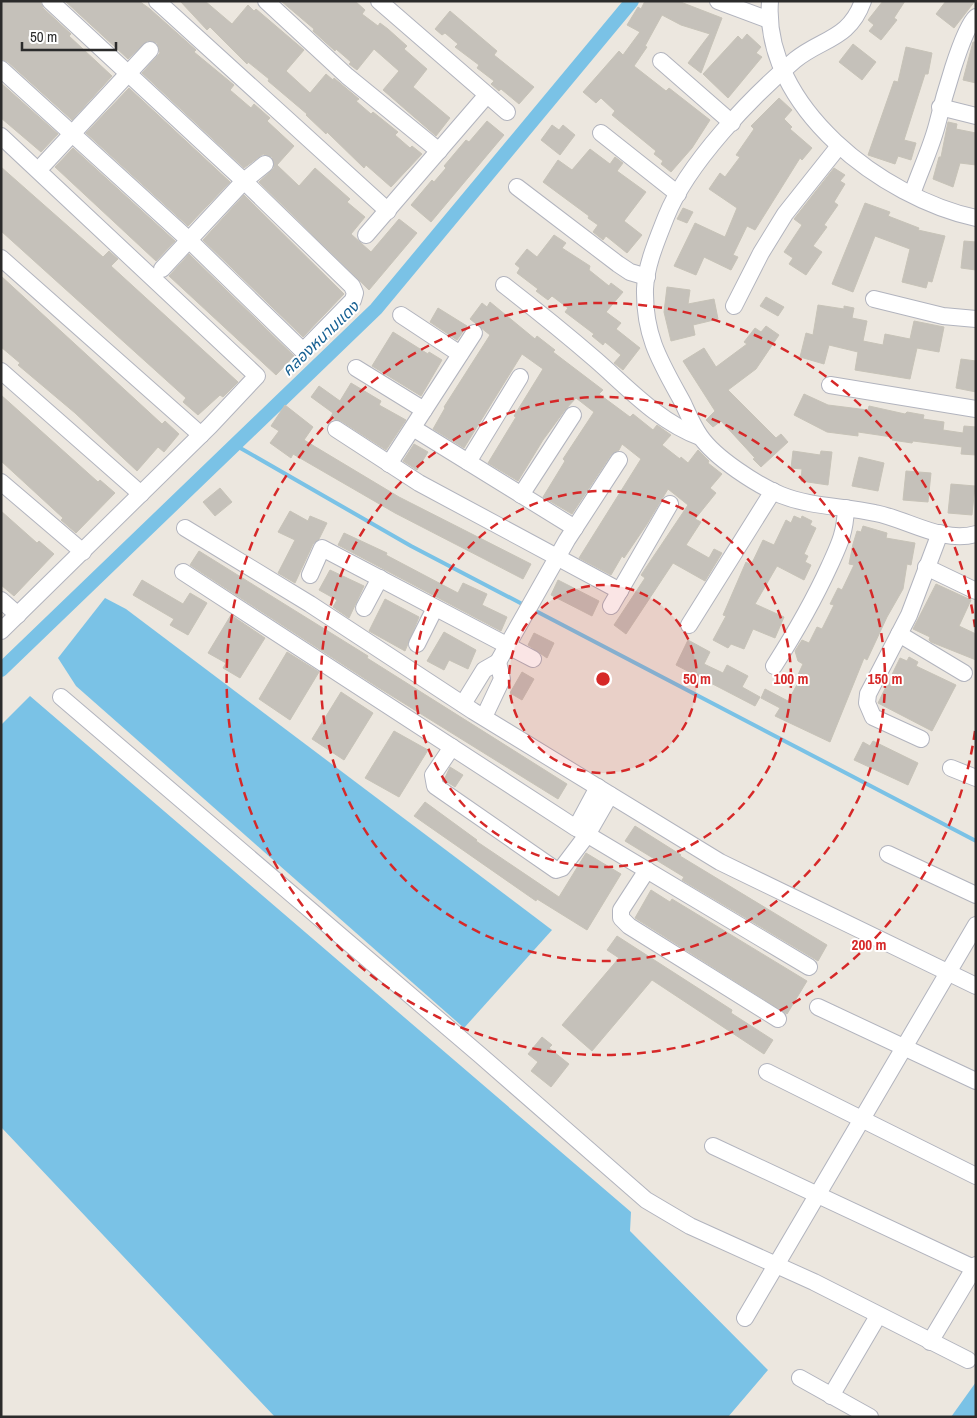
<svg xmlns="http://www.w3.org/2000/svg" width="977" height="1418" viewBox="0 0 977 1418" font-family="'Archivo Narrow','Noto Sans Thai',sans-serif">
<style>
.water{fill:#7ac2e6}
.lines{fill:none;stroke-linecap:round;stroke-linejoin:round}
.stream{stroke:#7ac2e6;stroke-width:4}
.canal{stroke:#7ac2e6;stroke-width:14}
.building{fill:#c5c1ba;stroke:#c7c3b8}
.minor-casing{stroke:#b2b4be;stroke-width:18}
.minor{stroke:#fff;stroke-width:16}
.ring{fill:none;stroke:#d62828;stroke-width:2.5;stroke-dasharray:9 6}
.labels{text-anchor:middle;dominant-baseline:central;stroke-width:4;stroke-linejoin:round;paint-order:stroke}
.water-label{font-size:16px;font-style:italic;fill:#186193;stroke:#fff}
.centre{fill:#d62828;stroke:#fff;stroke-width:2.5}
.ring-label{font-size:15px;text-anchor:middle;font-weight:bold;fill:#d62828;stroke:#fff;stroke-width:4;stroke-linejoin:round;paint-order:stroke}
</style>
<rect width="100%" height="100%" fill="#ece7df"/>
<g class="water">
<path d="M105 598 126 609 552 930 464 1028 76 686 58 658Z"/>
<path d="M30 696 631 1212 630 1231 768 1370 728 1417H275L1 1127V725Z"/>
<path d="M976 1382V1417H951Z"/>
</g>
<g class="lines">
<g class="stream">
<path d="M235 445 411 546 526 606"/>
<path d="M532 609 976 841"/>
</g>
<path class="canal" d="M1 670 376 309 632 1"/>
</g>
<g class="building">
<path d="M1 1H40L43 8 71 34 69 36 112 76 72 120 8 62 1 59Z"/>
<path d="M65 1H139L150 9 196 50 194 52 234 85 230 90 251 108 254 104 270 118 267 121 294 146 277 165 299 186 315 168 350 199 347 202 365 217 351 234 371 252 399 219 417 233 369 290 259 182 274 168 272 157 263 154 244 168 142 73 160 53 157 43 147 41 128 59Z"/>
<path d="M180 1H205L232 24 248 5 254 11 256 9 304 50 286 71 310 93 326 74 333 80 334 78 359 99 356 101 371 114 373 112 398 132 395 135 410 148 412 146 422 154 391 187 366 165 364 168 327 132 326 134 306 115 307 114 268 81 269 79 248 62 247 64 210 27 207 30Z"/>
<path d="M281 1H355L365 10 362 14 378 26 380 23 388 29 407 46 404 49 427 69 413 87 450 118 436 136 383 90 399 71 374 49 357 70 349 64 351 62 336 49 335 51 313 31 314 29Z"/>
<path d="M645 1H678L722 18 701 73 688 63 710 34 681 25 662 15 645 46 647 47 634 66 666 91 669 88 710 120 692 148 671 172 661 164 663 161 654 154 656 151 612 115 615 111 601 98 596 103 583 92 619 51 623 55 640 32 627 25 638 7 641 9Z"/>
<path d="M883 1H905L894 18 897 20 881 40 869 31 874 25 868 20Z"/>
<path d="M946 1H975L954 28 936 14Z"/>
<path d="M450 11 497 51 494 55 534 87 519 104 501 89 499 91 491 84 494 81 477 68 479 65 455 47 458 44 445 33 442 35 435 29Z"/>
<path d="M747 34 761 47 756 53 762 57 728 98 703 74 738 36 742 40Z"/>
<path d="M973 42H976V83L963 80Z"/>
<path d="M853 44 876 62 862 80 839 62Z"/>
<path d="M906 47 932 53 928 74H925L904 140 916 143 911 160 898 156 895 164 868 155 894 81 898 82Z"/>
<path d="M1 83 58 134 41 152 1 118Z"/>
<path d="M129 88 230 182 188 226 86 133Z"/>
<path d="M779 98 792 110 784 119 792 127 790 129 812 148 802 160 800 158 755 230 747 226 733 255 738 257 731 270 704 257 696 275 674 266 695 223 725 237 737 208 709 189 720 173 725 177 740 157 736 155 754 129 751 126Z"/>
<path d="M487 121 504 135 431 222 411 205 432 180 434 182 446 168 444 166 466 140 469 142Z"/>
<path d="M948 122 957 124 956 129 976 133V165L960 163 953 187 933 179 939 157H941Z"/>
<path d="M552 125 559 130 563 125 575 135 560 155 541 140Z"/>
<path d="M73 148 175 241 156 261 55 167Z"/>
<path d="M590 149 610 164 615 157 623 163 617 171 646 192 624 221 642 235 627 253 606 236 603 240 593 232 598 225 588 218 589 216 543 182 558 160 572 170Z"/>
<path d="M1 167 103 257 109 251 118 259 111 266 238 382 223 397 220 395 198 415 183 402 186 398 1 231Z"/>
<path d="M834 168 845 175 840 181 845 184 834 202 838 205 824 225 827 227 813 246 822 252 806 275 789 264 793 258 784 252 802 225 794 219Z"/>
<path d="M244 195 344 294 303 337 203 240Z"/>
<path d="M865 203 890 212 888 216 919 228 918 230 945 236 932 282 928 281 926 288 902 282 910 249 875 236 853 292 832 284Z"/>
<path d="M683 208 693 212 687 223 677 219Z"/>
<path d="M554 235 566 243 562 248 590 266 589 270 609 286 611 283 623 292 606 312 621 323 616 329 640 348 623 370 614 363 621 355 605 342 603 345 592 336 594 334 565 312 568 308 552 296 548 300 536 291 538 289 517 273 520 268 515 264 527 249 537 257Z"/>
<path d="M964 241 976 242V270L961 268Z"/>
<path d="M189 254 294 356 276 375 169 276Z"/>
<path d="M1 276 162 424 165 421 179 434 164 452 158 447 137 471 75 413 18 365 20 363 1 347Z"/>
<path d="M667 287 690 290 688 304 714 299 718 319 693 325 695 335 671 341 664 312Z"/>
<path d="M766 297 784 307 778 316 760 306Z"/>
<path d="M490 302 535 339 537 336 555 350 553 352 603 390 599 394 630 417 633 414 653 430 657 425 671 435 662 445 680 459 681 457 688 463 698 450 709 461 708 463 722 474 710 488 716 493 695 519 701 522 686 545 709 558 714 549 722 553 705 581 673 563 626 634 614 625 645 578 641 575 688 505 668 489 647 524 624 558 622 556 611 575 579 558 641 459 622 444 619 450 611 455 572 514 543 497 565 461 563 459 594 412 576 398 565 410 543 440 518 481 488 463 516 417 514 416 543 369 522 354 464 448 433 429 445 408 444 407 490 335 470 319 482 303 487 307Z"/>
<path d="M818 305 844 309V306L854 308 852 318 867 321 863 341 883 345 885 334 910 339 914 321 944 327 939 352 917 348 910 379 855 370 858 352 829 345 824 364 800 357 806 333 813 335Z"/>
<path d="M438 308 467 326 457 340 430 322Z"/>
<path d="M766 326 779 335 756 369 728 390 776 438 781 434 788 442 761 467 753 459 755 458 721 421 713 427 706 420 715 411 683 361 704 348 716 367 747 344 744 342 755 328 761 332Z"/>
<path d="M393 332 428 354 429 352 442 360 421 396 372 366Z"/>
<path d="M961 359 976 361V392L956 388Z"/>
<path d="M351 383 381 401 379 405 406 420 386 450 341 421 330 418 333 413 311 397 319 386 340 401Z"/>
<path d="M804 394 828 405 868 410 869 406 905 414 907 412 924 415 923 419 944 422 943 430 963 433 964 426 976 427V455L961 454 962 447 913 441 912 443 892 440V437L858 432V436L827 432 794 415Z"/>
<path d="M1 395 98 482 100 480 115 493 76 533 61 520 63 518 1 461Z"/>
<path d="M285 405 313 427 304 440 399 497 531 564 523 579 395 513 293 454 291 458 270 443 279 431 271 426Z"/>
<path d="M414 444 428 452 417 470 403 461Z"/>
<path d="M793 451 820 455 821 451 832 452 828 485 801 481 802 469 791 468Z"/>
<path d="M859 457 884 463 878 491 852 486Z"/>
<path d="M906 471 931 473 928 502 903 500Z"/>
<path d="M951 484 975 486 972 515 948 513Z"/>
<path d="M220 488 232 502 215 516 203 502Z"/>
<path d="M1 511 37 543 39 541 54 554 14 596 1 585Z"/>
<path d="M290 511 308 521 310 516 327 523 319 539 313 544 295 583 278 573 295 540 278 532Z"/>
<path d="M794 516 801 519 802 516 812 521 810 525 816 528 804 554 808 556 805 562 811 565 804 580 777 566 755 604 784 617 775 638 753 629 744 649 731 644 728 648 713 640 726 616 723 615 746 562 751 565 763 540 774 545 786 520 791 523Z"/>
<path d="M863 526 887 533 886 538 915 543 911 565 907 564 903 589 887 617 867 660 864 658 830 742 775 716 780 708 761 698 765 689 788 701 799 681 796 679 803 664 798 661 795 651 802 640 809 643 817 627 822 629 834 605 830 604 838 588 842 590 854 565 849 564 853 544 857 531 861 532Z"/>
<path d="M344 533 387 553 386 555 458 593 463 583 487 594 482 605 507 617 501 631 338 545Z"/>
<path d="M199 551 368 656 367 658 567 784 558 799 376 686 190 565Z"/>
<path d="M330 570 364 586 349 618 333 607 337 600 319 590Z"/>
<path d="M142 580 183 604 190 593 207 603 188 635 170 625 174 619 133 595Z"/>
<path d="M558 580 599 601 592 616 551 595Z"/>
<path d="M936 584 971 600 959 626 976 634V660L931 642 929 640 930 637 913 629Z"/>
<path d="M385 599 419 617 405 651 369 631Z"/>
<path d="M231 615 265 638 240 678 223 668 226 663 208 653Z"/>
<path d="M444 632 476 650 468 669 449 660 444 670 427 661Z"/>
<path d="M534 633 554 643 547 658 528 645Z"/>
<path d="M688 640 710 652 704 664 723 673 727 665 748 676 742 687 760 697 755 706 676 665Z"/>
<path d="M287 652 319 672 290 720 259 699Z"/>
<path d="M909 657 918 662 916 666 956 685 932 731 878 703 900 658 907 661Z"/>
<path d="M522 672 534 679 522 700 510 693Z"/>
<path d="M341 692 373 713 344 760 312 739Z"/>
<path d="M394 731 428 750 399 797 365 778Z"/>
<path d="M873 741 918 763 908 785 854 760 863 742 870 746Z"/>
<path d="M450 767 463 775 455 787 444 780Z"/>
<path d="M425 802 477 840 476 841 559 897 586 853 621 874 587 930 537 899 536 901 414 816Z"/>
<path d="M635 826 681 855 680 856 827 945 818 961 682 880 684 877 625 841Z"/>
<path d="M651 890 670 902 672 899 807 981 787 1014 635 918Z"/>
<path d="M617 936 732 1010 731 1013 773 1040 764 1054 652 980 592 1051 562 1025 619 958 607 950Z"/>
<path d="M542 1037 552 1045 549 1048 569 1064 551 1087 531 1071 538 1062 528 1054Z"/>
</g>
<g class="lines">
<defs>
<g id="minor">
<path d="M157 1 388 211"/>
<path d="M266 1 347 76 439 151"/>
<path d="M379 1 507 112"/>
<path d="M718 1 769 20"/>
<path d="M770 1C762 107 883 198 976 218"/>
<path d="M863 1C849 40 822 38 795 60 751 97 687 164 666 217 657 240 646 265 645 289 644 337 661 363 683 403 688 414 693 426 700 436 715 458 757 485 781 495 811 507 844 506 875 513 907 519 943 544 976 534"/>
<path d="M661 61 732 123"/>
<path d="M1 69 190 241 303 351 353 300 355 293 352 286 244 181 50 1"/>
<path d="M940 107 976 116"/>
<path d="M601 133 678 194"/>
<path d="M1 136 257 376 210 426 1 631"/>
<path d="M44 164 150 50"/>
<path d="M517 187 618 264 630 272 647 277"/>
<path d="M912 194C920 171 931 148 937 125 942 104 962 29 976 17"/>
<path d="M366 235 486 96"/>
<path d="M1 258 201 435"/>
<path d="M162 269 244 181 265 164"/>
<path d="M504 285C535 309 566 334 596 360 628 388 659 422 700 437"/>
<path d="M874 299 943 316 976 319"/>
<path d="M734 306 761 253 785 214 839 146"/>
<path d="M401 315 460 354"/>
<path d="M356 368 424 410"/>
<path d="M1 371 141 494"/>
<path d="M830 385 976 409"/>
<path d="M413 428 575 528"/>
<path d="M336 429 419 483 620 591"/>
<path d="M468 462 520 377"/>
<path d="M389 464 474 333"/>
<path d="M1 482 83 552"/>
<path d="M521 495 573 415"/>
<path d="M185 528 310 604 473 711 720 862 976 986"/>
<path d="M926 567 976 591"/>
<path d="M183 572 576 828 598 787"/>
<path d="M310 575 322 548 533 659"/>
<path d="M1 600 18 615"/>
<path d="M611 606 670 504"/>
<path d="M364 608 380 578"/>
<path d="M689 625 773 491"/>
<path d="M899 634 964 673"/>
<path d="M417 644 435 608"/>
<path d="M498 662 567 540 619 460"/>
<path d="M774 666C795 633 813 602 829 567 839 545 845 534 846 508"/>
<path d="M61 697 480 1055 646 1200 690 1226 814 1282 968 1360"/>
<path d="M463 704 484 670 498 662 502 679 484 717"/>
<path d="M921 739 873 717 867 703 868 694 909 615 940 533"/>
<path d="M452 747 433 775 435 786 556 870 562 868 587 835 610 795"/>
<path d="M951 768 976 778"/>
<path d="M578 829 809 967"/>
<path d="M888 854 976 895"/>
<path d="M647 870 621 910V918L629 926 778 1019"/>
<path d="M818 1007 976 1081"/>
<path d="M767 1072 976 1176"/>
<path d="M713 1146 976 1269"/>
<path d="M745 1318 976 925"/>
<path d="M930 1342 976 1265"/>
<path d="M800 1378 870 1417"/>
<path d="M831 1396 878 1316"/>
</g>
</defs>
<use href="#minor" class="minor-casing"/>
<use href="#minor" class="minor"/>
</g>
<circle cx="603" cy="679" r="94" fill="#d62828" fill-opacity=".12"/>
<g class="ring">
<circle cx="603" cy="679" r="94"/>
<circle cx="603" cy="679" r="188"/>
<circle cx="603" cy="679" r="282"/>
<path d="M975 731A376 376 0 1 1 975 627"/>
</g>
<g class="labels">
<g class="water-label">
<text transform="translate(320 338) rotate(-44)">คลองหนามแดง</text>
</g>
</g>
<circle cx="603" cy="679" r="8" class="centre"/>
<g class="ring-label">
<text x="697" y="684">50 m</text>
<text x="791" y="684">100 m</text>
<text x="885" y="684">150 m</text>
<text x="869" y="950">200 m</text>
</g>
<rect width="977" height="1418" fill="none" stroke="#2b2b2b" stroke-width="5"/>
<path d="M22 42v8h94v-8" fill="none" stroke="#2b2b2b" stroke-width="2.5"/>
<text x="30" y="42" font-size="15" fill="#2b2b2b" stroke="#ffffff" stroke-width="4" paint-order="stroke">50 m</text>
</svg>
